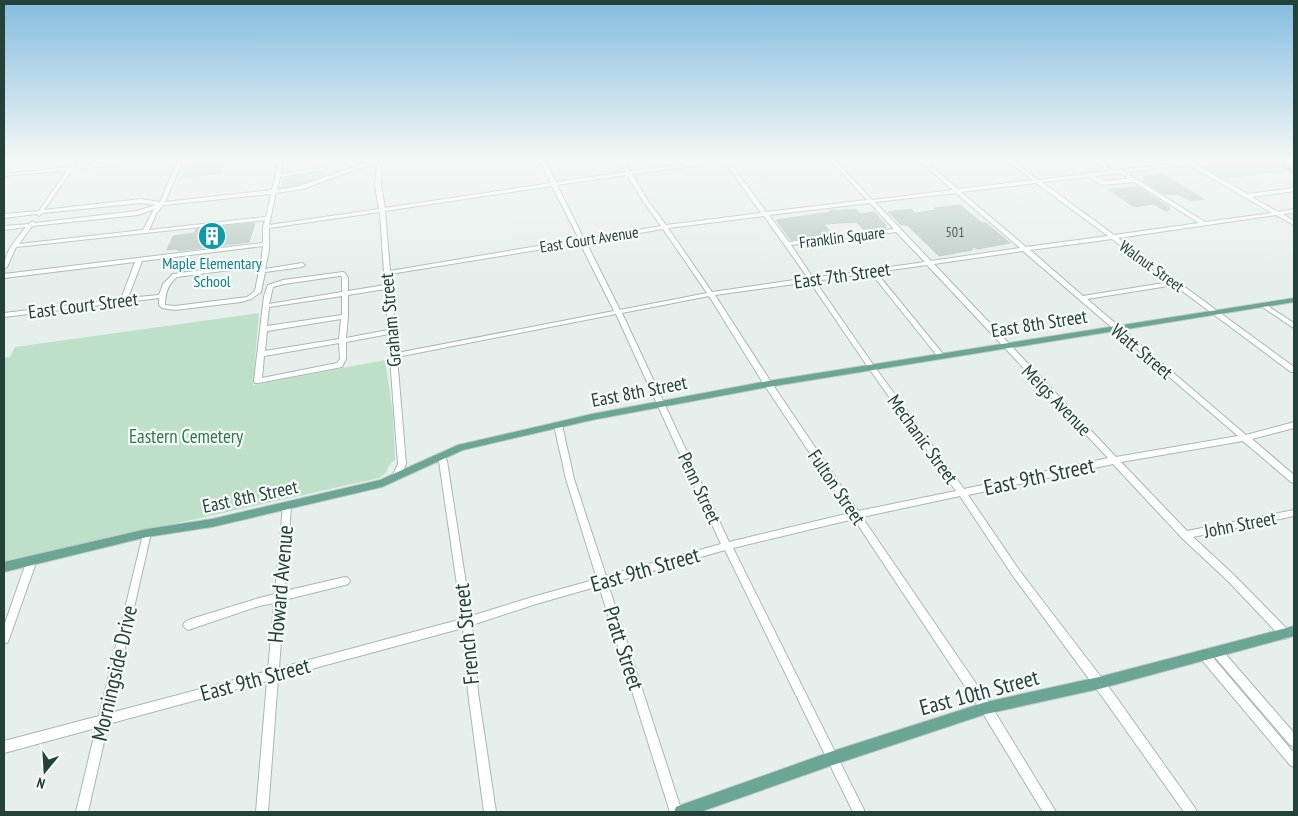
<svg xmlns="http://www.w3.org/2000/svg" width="1298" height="816" viewBox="0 0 1298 816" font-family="'PT Sans Narrow',sans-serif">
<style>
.green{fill:#bfe0c8}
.building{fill:#bbcac4;stroke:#b8c9c2}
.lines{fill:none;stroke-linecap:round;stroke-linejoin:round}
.minor-casing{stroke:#a8b8b2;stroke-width:2}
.major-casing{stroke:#c2cac8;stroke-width:2}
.minor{fill:#fff;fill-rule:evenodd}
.major{fill:#6aa596;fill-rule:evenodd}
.labels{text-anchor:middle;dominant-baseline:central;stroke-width:4.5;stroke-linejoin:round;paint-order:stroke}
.far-number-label{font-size:14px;fill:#4a645c}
.far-street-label{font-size:16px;fill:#24423a;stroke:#f7fbf9}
.far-culture-label{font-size:16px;fill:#0d838f;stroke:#f7fbf9}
.street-label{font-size:19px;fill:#24423a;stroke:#f7fbf9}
.park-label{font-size:19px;fill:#2d7a4b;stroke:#f7fbf9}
.near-street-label{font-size:22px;fill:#24423a;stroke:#f7fbf9}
</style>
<rect width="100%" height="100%" fill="#e6efeb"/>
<g class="green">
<path d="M188 162H225L220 174 181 178Z"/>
<path d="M1225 162H1270L1287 171 1222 179 1197 166Z"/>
<path d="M325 171 326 175 303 185 281 189 283 176Z"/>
<path d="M259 313 253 385 385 360 393 413 395 459 388 467 386 473 379 478 4 562V358L10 357 15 347Z"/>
</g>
<g class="building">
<path d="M1162 174 1204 199 1192 201 1179 195 1164 194 1143 181 1144 177Z"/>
<path d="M1139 187 1170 208 1167 212 1154 204 1134 207 1108 189Z"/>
<path d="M960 205 982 223H986L1010 243 978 249 973 247 972 250 939 256 907 225H901L888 212 911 209 915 213 937 210 934 208Z"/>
<path d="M856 209 861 214 874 212 887 226H884L886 228 870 230 863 229 856 222 824 224 833 235 791 240 776 220 831 212 829 211Z"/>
<path d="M255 223 249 242 179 251 176 249 167 250 173 236 194 233 196 229Z"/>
</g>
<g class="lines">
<defs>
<g id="minor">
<path d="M72 162H77L74 166 114 162H134L72 170 44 210 141 199 160 202 177 162H182L165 202 272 190 279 162H283L281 174 323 168 325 169 323 170 280 177 277 190 300 186 365 163 381 162V185L385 208 551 183 541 162H546L556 182 626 172 620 162H625L630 171 706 162H723L632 174 648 201 666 225 761 213 725 162H730L766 212 867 200 832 162H837L872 200 953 190 921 162H926L958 189 1033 180 1009 162H1015L1038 180 1108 171 1096 162H1102L1113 171 1184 162H1201L1195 164 1248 194 1294 188V191L1252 197 1278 212 1294 209V213L1283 214 1294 221V225L1276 215 1118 238 1294 367V372H1291L1174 285 1087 299 1246 435 1294 422V428L1252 439 1294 475V483L1291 482 1243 441 1121 462 1187 531 1294 510V516L1193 537 1235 576 1289 631 1290 634 1289 637 1285 639 1281 637 1229 582 1182 538 1113 464 968 495 1019 570 1114 694 1195 808 1197 812H1184L1106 702 1013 576 960 496 862 517 990 704 1056 812H1043L982 712 854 519 733 548 865 812H853L725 550 608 584 682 812H670L599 586 536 604 472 625 478 692 496 812H484L468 692 463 628 278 678 268 812H256L267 681 108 724 88 812H76L96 728 4 753V741L99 716 144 530 147 529 150 530 151 533 110 713 268 671 274 603 259 606 188 630 185 628 183 625 185 622 188 620 259 598 275 594 283 506 284 504 287 503 290 504 291 506 285 591 345 577 348 578 350 581 348 584 345 585 284 600 279 668 462 619 439 461 436 456 437 454H443L447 461 471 616 536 596 597 579 566 479 554 425 558 422 562 425 574 479 606 576 721 544 616 314 397 357 406 464 399 479H393L392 477 398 464 390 358 389 356 390 354 389 334 346 342V359L342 367 258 383H255L254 381 264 296 268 285 283 280 343 272 345 273 348 278V291L385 285 384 274 383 273 384 272 380 212 269 228V250L265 269 302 263 305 265 302 267 265 272 261 292 251 299 241 302 175 310 162 308 159 305V298L4 317V313L121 299 135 262 4 278V274L263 243V227L265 220 16 247 7 267 4 269C4 252 16 240 26 227L4 230V226L29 224 32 221 35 223 137 211 155 205 141 203 42 213 39 216 36 214 4 218V214L39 211 67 170 4 176V174L69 167ZM377 164 375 185 379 209 269 225 276 193 303 189 357 169ZM1189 165 1272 213 1205 222 1125 172ZM1120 173 1129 179 1103 181 1094 176ZM627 175 643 201 661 226 584 239 557 185ZM1088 177 1102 185 1134 182 1199 223 1114 235 1042 182ZM1036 183 1108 236 1026 247 961 192ZM552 186 579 239 390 271 385 211ZM956 193 1020 248 931 261 875 202ZM271 194 266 217 149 230 157 212 164 205ZM870 203 894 229 789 242 769 215ZM154 209 143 230 19 244 32 226 138 215ZM764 216 808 278 712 292 668 228ZM663 229 707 293 620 310 586 242ZM896 232 925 262 813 278 791 245ZM1112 239 1170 282 1083 296 1030 250ZM580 243 614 311 397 353 390 274ZM263 246 261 262 173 274 163 284 159 295 128 298 142 261ZM1023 251 1238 436 1116 457 934 264ZM927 265 1108 458 964 489 874 366 815 281 871 273 939 358H943L944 356 943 354 876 272ZM260 266 255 291 247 297 175 306 165 305C165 293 168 284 177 277ZM339 276H341L342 278V292L269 304 273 287 284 284ZM810 282 870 370 956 491 858 511 771 382 715 295ZM385 289 388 330 346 338 348 316V295ZM342 296V315L267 326 269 307ZM709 296 765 386 850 513 729 542 622 313ZM341 319 339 339 265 351 267 331ZM339 343 340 359 337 363 262 378 264 356Z"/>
<path d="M1263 303 1294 323V328L1292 327 1261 306 1260 305Z"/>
<path d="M32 556 35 557 37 560 9 639 8 642 4 644V626L27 560 29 557Z"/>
<path d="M1218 648 1222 650 1294 733V746L1290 745 1214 656 1213 653 1214 650Z"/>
<path d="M1205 651 1209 653 1294 753V767L1290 765 1201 659 1200 656 1201 653Z"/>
</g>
<g id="major">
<path d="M1273 162H1281L1294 170V174Z"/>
<path d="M1294 298V302L768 387 592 420 463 450 382 487 212 527 147 537 4 572V562L147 529 212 519 380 480 458 445 592 414 768 381Z"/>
<path d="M1294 626V636L1099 689 986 714 833 765 700 812H674L676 807 681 805 833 751 986 702 1099 677Z"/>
</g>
</defs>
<use href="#minor" class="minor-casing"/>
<use href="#major" class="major-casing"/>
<use href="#minor" class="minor"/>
<use href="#major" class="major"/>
</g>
<linearGradient id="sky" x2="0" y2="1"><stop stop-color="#84bce0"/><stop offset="0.58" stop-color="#f4f8f6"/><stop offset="1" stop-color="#f4f8f6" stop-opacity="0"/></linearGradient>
<rect width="1298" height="277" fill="url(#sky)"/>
<defs>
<symbol id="building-disc" viewBox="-11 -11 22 22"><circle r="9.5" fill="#0f9aa8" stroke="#f7fbf9"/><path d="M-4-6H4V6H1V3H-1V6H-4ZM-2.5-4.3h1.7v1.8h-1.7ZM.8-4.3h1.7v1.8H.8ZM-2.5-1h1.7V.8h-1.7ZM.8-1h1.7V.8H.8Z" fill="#fff"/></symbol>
</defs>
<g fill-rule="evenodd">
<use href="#building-disc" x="196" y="220" width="32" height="32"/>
</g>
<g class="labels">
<g class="far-number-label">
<text x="955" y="232">501</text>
</g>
<g class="far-street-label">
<text transform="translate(842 237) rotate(-7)">Franklin Square</text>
<text transform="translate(589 239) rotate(-9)">East Court Avenue</text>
<text transform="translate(1152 266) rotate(36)">Walnut Street</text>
</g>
<g class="far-culture-label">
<text x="212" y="263">Maple Elementary<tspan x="212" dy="18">School</tspan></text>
</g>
<g class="street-label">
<text transform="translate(842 275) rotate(-8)">East 7th Street</text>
<text transform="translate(83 305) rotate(-7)">East Court Street</text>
<text transform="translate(390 320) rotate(-95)">Graham Street</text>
<text transform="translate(1039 323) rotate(-9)">East 8th Street</text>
<text transform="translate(1142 351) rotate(40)">Watt Street</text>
<text transform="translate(639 391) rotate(-11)">East 8th Street</text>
<text transform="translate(1057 400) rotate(46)">Meigs Avenue</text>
<text transform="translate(923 439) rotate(54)">Mechanic Street</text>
<text transform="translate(837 487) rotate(56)">Fulton Street</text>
<text transform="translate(700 488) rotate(65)">Penn Street</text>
<text transform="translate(250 496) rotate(-12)">East 8th Street</text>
<text transform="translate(1240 524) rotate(-11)">John Street</text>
</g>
<g class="park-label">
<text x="186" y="436">Eastern Cemetery</text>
</g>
<g class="near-street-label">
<text transform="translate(1039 476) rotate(-12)">East 9th Street</text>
<text transform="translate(645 569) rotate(-16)">East 9th Street</text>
<text transform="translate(280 584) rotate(-85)">Howard Avenue</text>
<text transform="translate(466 634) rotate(-96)">French Street</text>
<text transform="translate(624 648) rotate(72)">Pratt Street</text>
<text transform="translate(114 673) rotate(-77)">Morningside Drive</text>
<text transform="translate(255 679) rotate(-15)">East 9th Street</text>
<text transform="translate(979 692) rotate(-15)">East 10th Street</text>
</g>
</g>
<rect width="1298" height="816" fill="none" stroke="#24423a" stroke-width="10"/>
<g transform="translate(45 771) rotate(198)" stroke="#f7fbf9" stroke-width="4" paint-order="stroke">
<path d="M0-4L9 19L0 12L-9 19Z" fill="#24423a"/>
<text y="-8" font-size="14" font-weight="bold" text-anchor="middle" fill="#24423a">N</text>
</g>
</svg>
